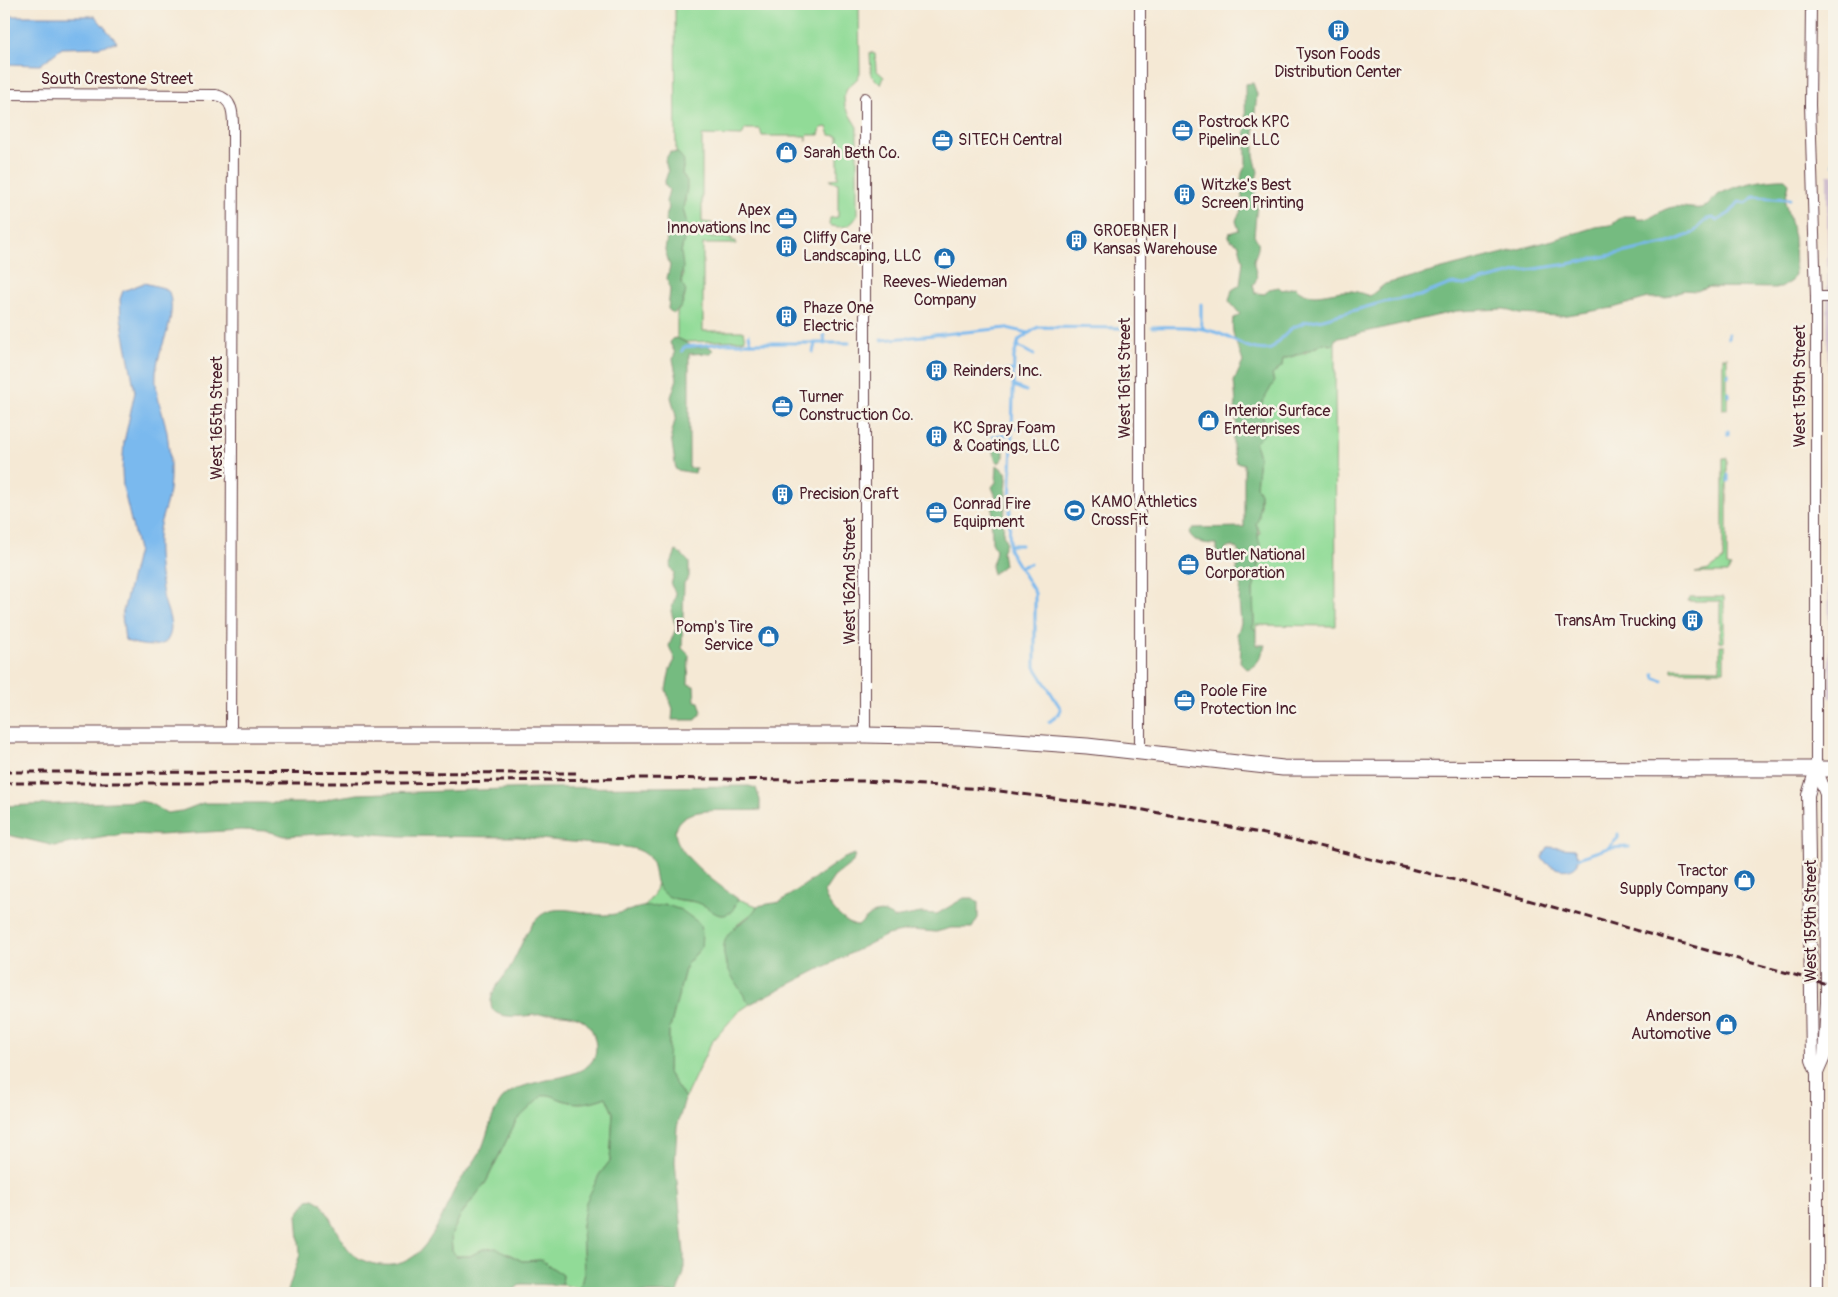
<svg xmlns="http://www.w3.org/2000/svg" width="1838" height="1297" viewBox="0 0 1838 1297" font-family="Pangolin,sans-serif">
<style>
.industrial{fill:#cfbdce}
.green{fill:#91db97;stroke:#6e7d61}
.forest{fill:#74bb80;stroke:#5f6d56}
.water{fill:#7ab9ee;stroke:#626c8c}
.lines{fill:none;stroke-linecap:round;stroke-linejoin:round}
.stream{stroke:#7ab9ee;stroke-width:3}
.minor-casing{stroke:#643d44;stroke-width:12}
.major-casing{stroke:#643d44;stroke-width:14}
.highway-casing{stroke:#643d44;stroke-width:17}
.minor{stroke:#fff;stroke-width:10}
.major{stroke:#fff;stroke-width:12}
.highway{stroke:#fff;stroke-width:15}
.rail{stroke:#4a1f2b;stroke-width:3;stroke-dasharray:8 4;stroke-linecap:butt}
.labels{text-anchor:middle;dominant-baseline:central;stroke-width:5;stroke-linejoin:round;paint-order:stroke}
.poi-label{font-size:16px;fill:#4a1f2b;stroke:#f7f3e8;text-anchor:start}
.street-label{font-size:16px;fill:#4a1f2b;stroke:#f7f3e8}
</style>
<rect width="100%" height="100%" fill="#f7f3e8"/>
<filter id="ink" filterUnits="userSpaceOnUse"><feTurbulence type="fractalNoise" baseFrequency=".02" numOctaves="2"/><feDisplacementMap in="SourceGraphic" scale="10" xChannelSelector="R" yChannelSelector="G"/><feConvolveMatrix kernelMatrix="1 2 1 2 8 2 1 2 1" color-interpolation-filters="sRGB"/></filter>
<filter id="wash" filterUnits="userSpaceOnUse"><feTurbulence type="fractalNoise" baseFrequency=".0096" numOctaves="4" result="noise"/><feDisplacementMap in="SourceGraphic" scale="20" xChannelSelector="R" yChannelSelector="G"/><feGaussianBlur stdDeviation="1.12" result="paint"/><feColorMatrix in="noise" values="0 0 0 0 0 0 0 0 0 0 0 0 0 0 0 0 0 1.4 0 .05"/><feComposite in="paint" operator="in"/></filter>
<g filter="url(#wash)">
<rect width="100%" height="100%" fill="#f5e9d5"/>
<path class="industrial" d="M1827 175H1834V698H1829Z"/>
<g class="green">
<path d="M675 4H859L860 73 857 79 847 88 844 97 845 107 857 127V215C853 227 840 229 829 225L830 218 838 217V183L830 181 831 179 838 178V136L830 135 827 127 821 128 819 135H807V141L805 136H762L760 129H745L742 136 702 135V222L712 223 711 238H732V241H736V244H703V331H743L745 340 686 342 677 338V312L681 307 685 296 681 281 683 276 681 252 687 226 683 208 685 203V177L682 174 684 160 676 153Z"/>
<path d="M870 52 875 54 876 70 884 77 881 85 871 75Z"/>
<path d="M1335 342 1336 626 1256 625V630L1252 628 1254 624 1253 590 1259 563 1258 537 1260 532 1256 524 1260 509V494L1256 486 1259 457 1255 443 1265 426 1260 405 1274 382 1272 375 1282 366 1283 359 1305 353 1324 343 1331 345Z"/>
<rect x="1723" y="357" width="4" height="52"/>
<path d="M1723 458H1727V566L1731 567 1727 573H1695L1709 570 1723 560Z"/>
<path d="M1690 597H1724V642L1720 641V601H1688Z"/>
<path d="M1720 645H1724V671H1672V668L1720 669Z"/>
<path d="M657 882C672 904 677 898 700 903 707 905 714 912 721 915L735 906 738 899 757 906 754 912 738 924 725 962 750 1004 738 1012 711 1043 685 1098 668 1073 669 1032 686 965 701 948 664 904 651 909 644 907 654 894Z"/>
<path d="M543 1094C553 1094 557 1099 566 1101 581 1105 593 1102 606 1097L613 1113 610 1161 599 1175 582 1225 584 1273 580 1288 562 1285 563 1275 541 1260 522 1261 507 1253 483 1249 470 1256H456L452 1250 451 1236 460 1216 486 1182 516 1121Z"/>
</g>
<g class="forest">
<path d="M1253 83 1257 94 1254 121V155L1258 172 1254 186 1257 204 1254 236C1262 244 1257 251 1254 260 1253 271 1261 275 1253 285L1255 293 1265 294 1269 289 1279 287 1282 290 1295 287C1311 302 1328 291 1347 291 1354 290 1363 294 1370 296L1385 284 1557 239 1595 227 1611 225 1623 216H1635L1637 219C1652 221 1656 212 1669 208 1681 204 1696 212 1707 206 1710 204 1712 199 1715 197 1730 186 1767 178 1785 179L1789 183 1785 202 1794 237 1795 274 1792 281 1781 288 1707 287 1697 291 1683 290 1665 298H1648L1613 308 1560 316 1519 314 1504 309 1457 311 1335 339V342L1331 345 1324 343C1310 350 1297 355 1283 359L1282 366 1272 375 1274 382 1261 405 1265 433 1255 443 1259 457 1256 486 1260 494 1259 518 1256 524C1260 532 1256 538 1261 546L1257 552 1258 570 1253 590 1254 624 1252 627 1256 630V645H1265C1262 655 1258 666 1247 669L1240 662 1241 644 1237 635 1241 623 1239 602 1241 583 1236 574 1239 553 1237 549 1232 546 1227 547 1223 554H1217V544C1206 544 1193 543 1189 532L1193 528 1244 527V464L1236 462 1233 451V434L1237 423 1234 413 1236 403 1234 381 1243 362C1239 347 1230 336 1233 319L1240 314 1229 301 1232 290 1240 285 1243 261 1239 245C1234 240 1228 242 1229 233L1239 230 1236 221C1237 216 1240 214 1241 210 1245 196 1236 177 1246 166L1245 84Z"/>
<path d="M670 152 678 153 684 160 682 174 687 181V189L683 208 687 226 681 252 683 267 681 281 686 291 681 307 673 314 668 309 670 290 667 278 670 266 665 250 668 232 666 217 669 207 666 202 669 190 664 184 668 172 665 160Z"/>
<path d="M677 338C689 343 693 351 707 345L713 350 711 353 689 354V468H696L695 473 676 470 671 436 676 416 671 397 677 379 673 359 675 353 670 343 672 339Z"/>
<path d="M999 438 1004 443V457L999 463C991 457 995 447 994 439Z"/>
<path d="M997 465 1006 472 1007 479 1003 534 1006 542 1002 552 1004 565 993 574 991 566 995 556 996 549 992 545C992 530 990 511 996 497L992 487 996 482Z"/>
<path d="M676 551 680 553 689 562V577L684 583 682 648 689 655 688 684 694 686 695 701 699 702 702 712 696 720H672L673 709 666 690 670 669 675 660 669 646 676 628 671 611 676 594 671 585 674 573 670 566Z"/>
<path d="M749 786 756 788 760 800V810C741 812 702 807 686 816 648 838 722 887 738 899 735 906 732 915 723 915 716 916 709 908 703 905 691 898 675 903 663 893 646 878 666 852 625 847L519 837 401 836 351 832 285 836 267 831 241 830 159 835 123 834 55 846 4 834V806L140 801 149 803 167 813 182 811 203 803H318L332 798 358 794 537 788Z"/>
<path d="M855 854 853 862 834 877 824 892C826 904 846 926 858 926 870 915 878 906 894 918L921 913 937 914 964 898H973L978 902V918L972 928H951L936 932 912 930 887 935 750 1004C737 985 709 950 733 929 741 922 753 916 757 906L780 902 842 859Z"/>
<path d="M664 904 681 910 699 923 702 933 701 948 686 965 669 1032 668 1073 685 1098 677 1127 675 1162 684 1253V1273L677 1293H592L580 1288 584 1273 582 1225 586 1202 599 1175 610 1161 613 1113 606 1097C593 1102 581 1105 566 1101 557 1099 553 1094 543 1095L516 1121 486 1182 460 1216 451 1236 452 1250 456 1256H470L483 1249 496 1248 522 1261 541 1260 563 1275 562 1285 521 1284 511 1292 503 1293H287L300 1254 297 1215 308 1200 314 1199 321 1203C332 1219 339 1241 353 1254 361 1261 372 1264 381 1265 425 1270 439 1220 455 1189 463 1175 475 1163 482 1148 488 1133 491 1116 500 1102 522 1069 610 1090 594 1036 581 992 508 1031 492 1009 487 993 502 981 509 969 519 953 526 927 540 916 558 902 584 915 604 915 618 915 629 910 642 907 650 906 653 908 664 904Z"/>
</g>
<g class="water">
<path d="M4 16H95L117 42 99 47 62 48 40 65 4 64Z"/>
<path d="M144 283 164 288 169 292C178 320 158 346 156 373 154 397 166 417 168 440 170 456 171 474 169 490 167 506 159 521 158 538 157 556 160 577 163 595 165 608 176 625 168 639 162 650 138 645 129 642L125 640 122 616 138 550 123 487 122 471 124 442 135 392 121 318 120 299 123 291Z"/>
<path d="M1548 847 1574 849 1578 856V863C1570 875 1549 869 1542 858Z"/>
</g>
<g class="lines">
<g class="stream">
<path d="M1833 164 1834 162"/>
<path d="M1201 304V324L1204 329"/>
<path d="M1152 327C1173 327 1194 325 1215 332 1234 338 1249 353 1271 349L1292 328 1305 322 1323 319 1384 302 1420 296 1450 284 1465 285 1521 271 1568 264 1669 243 1693 233 1707 219 1713 218 1717 221 1730 213 1739 202 1746 203 1755 197 1790 199"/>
<path d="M1728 334V338"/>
<path d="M749 335 751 343"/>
<path d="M824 335 825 344"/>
<path d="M881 340 1007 328 1028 333"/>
<path d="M1018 343 1019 347 1034 355"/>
<path d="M682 351 684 347 726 343H849"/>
<path d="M813 352 815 344"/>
<path d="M993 372 1014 370"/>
<path d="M1728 373V376"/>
<path d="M1014 386 1026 391"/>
<path d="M1728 392V396"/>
<path d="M1011 427 1021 428"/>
<path d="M1728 431V435"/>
<path d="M993 436 1011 434"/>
<path d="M1728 475V481"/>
<path d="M1009 501 1021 502"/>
<path d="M1009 545H1021"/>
<path d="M1020 567 1030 564"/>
<path d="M1654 674 1655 678 1662 681"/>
<path d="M1049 722 1059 714 1061 709 1035 667V593L1009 550 1014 356 1019 340 1038 327 1126 328"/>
<path d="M1609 847 1618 838V834"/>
<path d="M1578 858 1608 848 1629 847"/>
</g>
</g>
</g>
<g filter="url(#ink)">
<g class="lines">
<defs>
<g id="minor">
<path d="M1811 4 1810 105 1816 297V769"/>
<path d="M4 94 216 95C235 99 233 118 233 134L231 736"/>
<path d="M865 98V735"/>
<path d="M1816 297H1834"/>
<path d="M1140 752V4"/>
</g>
<g id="major">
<path d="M1816 769 1808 795 1812 1060 1817 1073V1293"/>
<path d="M1816 769 1826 794 1827 1002 1824 1057 1817 1073"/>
</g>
<path id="highway" d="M4 735H865L960 737 1087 746 1283 768 1834 769"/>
</defs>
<use href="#minor" class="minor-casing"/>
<use href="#major" class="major-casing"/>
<use href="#highway" class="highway-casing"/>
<use href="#minor" class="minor"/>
<use href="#major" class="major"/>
<use href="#highway" class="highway"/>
<g class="rail">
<path d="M4 772 576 773"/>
<path d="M4 783H402L642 778 864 781 984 789 1144 810 1290 839 1471 884 1834 986"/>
</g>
</g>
</g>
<defs>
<symbol id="building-disc" viewBox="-11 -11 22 22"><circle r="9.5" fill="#1f6fb2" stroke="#f7f3e8"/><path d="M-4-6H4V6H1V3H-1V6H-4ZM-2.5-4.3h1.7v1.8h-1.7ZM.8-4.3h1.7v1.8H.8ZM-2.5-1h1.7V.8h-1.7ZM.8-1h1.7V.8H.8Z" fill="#fff"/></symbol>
<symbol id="office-disc" viewBox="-11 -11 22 22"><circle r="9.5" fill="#1f6fb2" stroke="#f7f3e8"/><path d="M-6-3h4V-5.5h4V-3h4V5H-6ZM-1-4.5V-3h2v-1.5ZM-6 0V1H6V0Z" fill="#fff"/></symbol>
<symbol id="shop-disc" viewBox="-11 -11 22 22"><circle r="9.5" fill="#1f6fb2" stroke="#f7f3e8"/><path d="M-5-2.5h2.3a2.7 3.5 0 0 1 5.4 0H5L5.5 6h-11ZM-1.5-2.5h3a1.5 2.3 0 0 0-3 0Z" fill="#fff"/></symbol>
<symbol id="stadium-disc" viewBox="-11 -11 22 22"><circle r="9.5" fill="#1f6fb2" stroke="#f7f3e8"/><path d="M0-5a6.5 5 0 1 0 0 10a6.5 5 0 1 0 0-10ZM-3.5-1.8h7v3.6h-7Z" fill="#fff"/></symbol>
</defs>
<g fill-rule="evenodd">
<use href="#building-disc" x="1326" y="18" width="25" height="25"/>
<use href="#office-disc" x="1170" y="118" width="25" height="25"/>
<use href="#office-disc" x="930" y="128" width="25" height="25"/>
<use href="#shop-disc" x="774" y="140" width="25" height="25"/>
<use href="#building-disc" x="1172" y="182" width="25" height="25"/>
<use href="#office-disc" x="774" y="206" width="25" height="25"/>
<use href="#building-disc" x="1064" y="228" width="25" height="25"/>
<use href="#building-disc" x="774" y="234" width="25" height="25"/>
<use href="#shop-disc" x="932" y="246" width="25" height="25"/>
<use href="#building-disc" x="774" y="304" width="25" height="25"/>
<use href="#building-disc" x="924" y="358" width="25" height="25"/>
<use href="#office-disc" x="770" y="394" width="25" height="25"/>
<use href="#shop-disc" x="1196" y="408" width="25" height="25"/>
<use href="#building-disc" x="924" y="424" width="25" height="25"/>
<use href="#building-disc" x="770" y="482" width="25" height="25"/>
<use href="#stadium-disc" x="1062" y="498" width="25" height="25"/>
<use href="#office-disc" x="924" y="500" width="25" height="25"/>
<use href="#office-disc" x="1176" y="552" width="25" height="25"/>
<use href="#building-disc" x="1680" y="608" width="25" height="25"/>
<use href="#shop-disc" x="756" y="624" width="25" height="25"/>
<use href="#office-disc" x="1172" y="688" width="25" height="25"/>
<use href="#shop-disc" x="1732" y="868" width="25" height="25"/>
<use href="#shop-disc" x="1714" y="1012" width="25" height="25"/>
</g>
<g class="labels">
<g class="poi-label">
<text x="1338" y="54" text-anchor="middle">Tyson Foods<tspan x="1338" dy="18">Distribution Center</tspan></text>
<text x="1198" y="122">Postrock KPC<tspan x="1198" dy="18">Pipeline LLC</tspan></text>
<text x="958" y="140">SITECH Central</text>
<text x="803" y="153">Sarah Beth Co.</text>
<text x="1201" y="185">Witzke's Best<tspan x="1201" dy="18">Screen Printing</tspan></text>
<text x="771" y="210" text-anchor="end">Apex<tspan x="771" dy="18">Innovations Inc</tspan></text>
<text x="1093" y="231">GROEBNER |<tspan x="1093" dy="18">Kansas Warehouse</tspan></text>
<text x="803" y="238">Cliffy Care<tspan x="803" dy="18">Landscaping, LLC</tspan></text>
<text x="945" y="282" text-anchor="middle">Reeves-Wiedeman<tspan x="945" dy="18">Company</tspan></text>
<text x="803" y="308">Phaze One<tspan x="803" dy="18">Electric</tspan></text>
<text x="953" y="371">Reinders, Inc.</text>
<text x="799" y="397">Turner<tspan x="799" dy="18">Construction Co.</tspan></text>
<text x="1224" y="411">Interior Surface<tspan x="1224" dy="18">Enterprises</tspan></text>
<text x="953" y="428">KC Spray Foam<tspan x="953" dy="18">&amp; Coatings, LLC</tspan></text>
<text x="799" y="494">Precision Craft</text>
<text x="1091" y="502">KAMO Athletics<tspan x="1091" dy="18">CrossFit</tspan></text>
<text x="953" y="504">Conrad Fire<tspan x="953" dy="18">Equipment</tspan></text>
<text x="1205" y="555">Butler National<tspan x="1205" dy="18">Corporation</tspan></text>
<text x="1676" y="621" text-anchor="end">TransAm Trucking</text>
<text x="753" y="627" text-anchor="end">Pomp's Tire<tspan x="753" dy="18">Service</tspan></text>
<text x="1200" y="691">Poole Fire<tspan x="1200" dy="18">Protection Inc</tspan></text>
<text x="1728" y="871" text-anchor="end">Tractor<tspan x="1728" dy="18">Supply Company</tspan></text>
<text x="1711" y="1016" text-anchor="end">Anderson<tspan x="1711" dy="18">Automotive</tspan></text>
</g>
<g class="street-label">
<text x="117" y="79">South Crestone Street</text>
<text transform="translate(1125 378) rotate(-90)">West 161st Street</text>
<text transform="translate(1800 386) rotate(-90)">West 159th Street</text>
<text transform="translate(217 418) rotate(-90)">West 165th Street</text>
<text transform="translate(850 581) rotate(-90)">West 162nd Street</text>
<text transform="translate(1811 921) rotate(-90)">West 159th Street</text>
</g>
</g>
<rect width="1838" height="1297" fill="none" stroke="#f7f3e8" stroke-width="20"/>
</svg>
